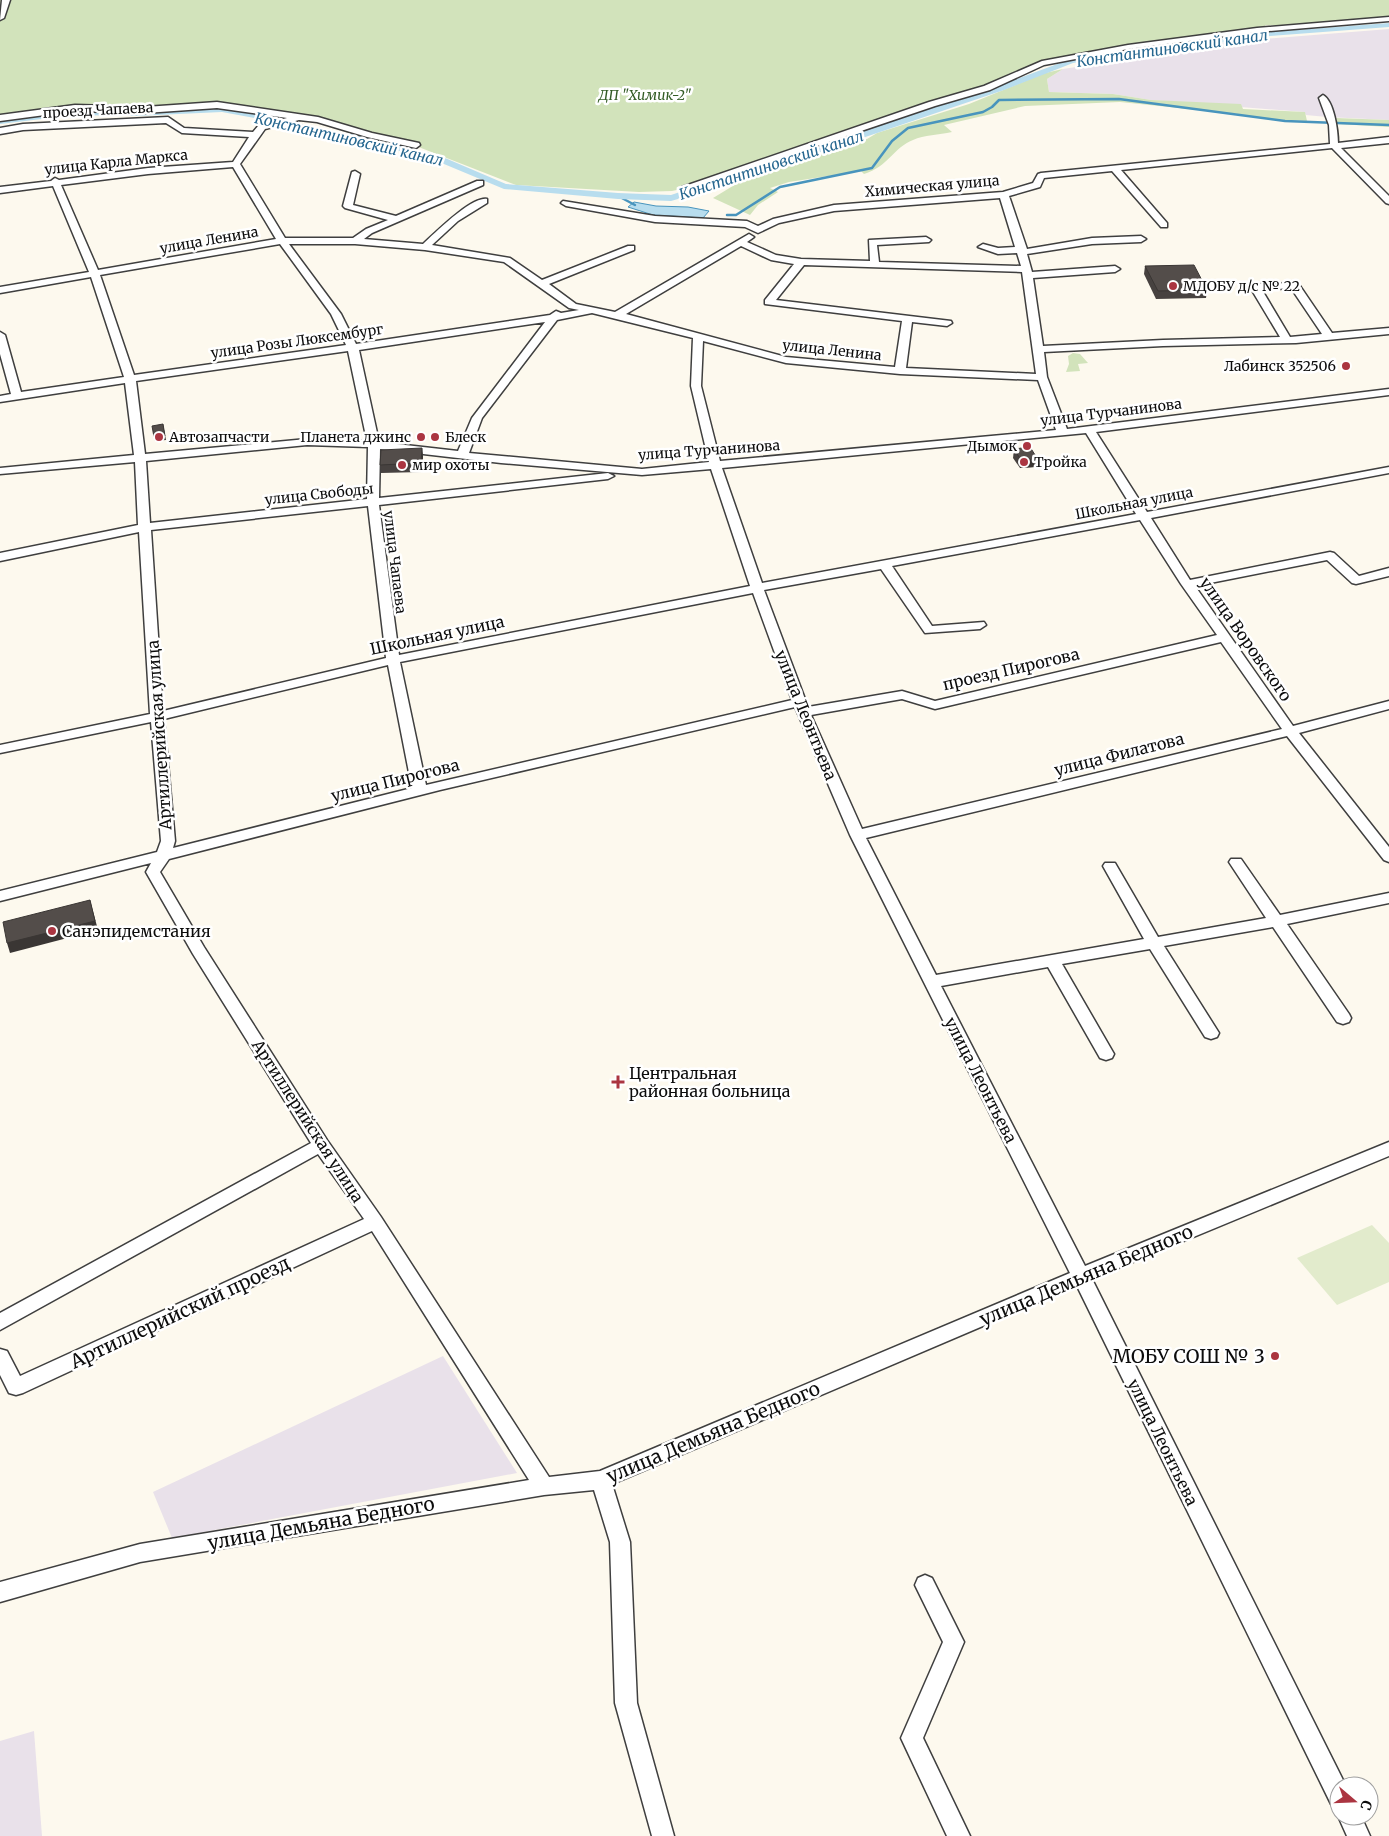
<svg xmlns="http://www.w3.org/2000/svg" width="1389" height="1836" viewBox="0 0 1389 1836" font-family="Merriweather,serif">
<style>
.industrial{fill:#e9e1ea}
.green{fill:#d2e3bb}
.pitch{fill:#e2ebcc}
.water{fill:#b8ddee;stroke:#4894bd}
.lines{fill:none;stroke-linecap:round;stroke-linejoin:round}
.stream{stroke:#4894bd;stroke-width:2.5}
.canal{fill:#b8ddee;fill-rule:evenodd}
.minor-casing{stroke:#3f3f3f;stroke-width:3}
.minor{fill:#fff;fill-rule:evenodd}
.wall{fill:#474240}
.shaded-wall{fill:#3a3634}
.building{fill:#534d4a;stroke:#3a3634}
.poi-dot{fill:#ab3541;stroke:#fff;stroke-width:2}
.labels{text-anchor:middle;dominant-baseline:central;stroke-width:5;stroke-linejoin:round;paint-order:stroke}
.far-park-label{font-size:14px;font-style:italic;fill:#335c25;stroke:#fff}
.far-street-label{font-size:14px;fill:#0c0c0c;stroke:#fff}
.far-poi-label{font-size:14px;fill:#0c0c0c;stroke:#fff;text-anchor:start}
.far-water-label{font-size:15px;font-style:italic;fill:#25668f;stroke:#fff}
.street-label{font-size:16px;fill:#0c0c0c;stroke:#fff}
.poi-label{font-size:16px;fill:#0c0c0c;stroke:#fff;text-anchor:start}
.near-street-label{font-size:19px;fill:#0c0c0c;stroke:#fff}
.near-poi-label{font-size:19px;fill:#0c0c0c;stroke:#fff;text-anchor:end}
</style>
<rect width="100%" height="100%" fill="#fdf9ee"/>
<g class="industrial">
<path d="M1389 29V120L1327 117 1306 115 1304 112 1151 100 1113 94 1049 92 1047 79 1063 69 1134 58 1135 56 1197 49 1226 42Z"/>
<path d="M443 1356 517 1473 172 1538 153 1492Z"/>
<path d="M34 1731 42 1836H0V1741Z"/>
</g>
<g class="green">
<path d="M0 0H1389V21L1361 24 1338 23 1293 27 1265 25 1267 30 1156 45 1043 63 959 97 686 188 672 191 639 192 516 185 416 146 336 125 217 106 145 110 75 108 0 118Z"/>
<path d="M1063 69 1047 79 1049 92 1113 94 1151 100 1241 104 1243 109 1305 112 1307 121 1264 119 1238 114 1120 102 1025 106 944 125 952 132C939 135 924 135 913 140 894 147 888 167 864 174L861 171 789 182 770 188 778 192 758 205 750 215 713 198 751 175 774 169 851 142 867 139 877 133 969 104 1045 73Z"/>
<path d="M1336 118 1389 120V127L1337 124Z"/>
<path d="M1073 353 1080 354 1088 363 1078 364 1080 371 1066 372 1069 364 1068 356Z"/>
</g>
<path class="pitch" d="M1372 1225 1389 1243V1282L1337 1305 1297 1258Z"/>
<path class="water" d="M634 202 656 206 688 207 709 211 703 218 653 215 628 207Z"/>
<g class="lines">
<g class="stream">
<path d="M618 196 635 205"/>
<path d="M727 215H736L780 187 872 168 892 141 908 128 983 112 992 107 999 100 1119 99 1285 121 1389 125"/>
</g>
<path class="canal" d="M1389 23V27L1270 36 1073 63 1004 90 709 190 671 201 618 199 504 189 432 159 359 141 333 138 271 121 222 112 135 116 75 115 0 124V118L75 109 135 110 222 106 272 116 333 132 359 135 438 155 506 184 618 193 671 195 998 86 1071 59 1270 32Z"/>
<defs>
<g id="minor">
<path d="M2 0H10L4 18 0 20Z"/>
<path d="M1389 17V21L1257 32 1128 49 1044 65 990 90 935 106 690 189 687 190 682 187 929 102 984 86 1042 61 1128 45 1257 28Z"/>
<path d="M1323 95C1334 101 1338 131 1338 143L1389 137V143L1341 148 1389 196V204L1386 203 1332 148 1121 170 1167 223V227H1161L1112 171 1044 178 1040 187 1009 196 1027 249 1092 238 1141 236 1146 239 1141 242 1092 244 1027 254 1032 272 1115 266 1120 269 1115 272 1033 278 1043 346 1163 340 1280 337 1250 287 1255 284 1298 283 1332 333 1389 328V334L1296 343 1163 346 1044 352 1047 377 1067 429 1389 389V395L1096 432 1147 512 1389 467V473L1151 518 1190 580 1330 552 1334 553 1359 576 1389 568V576L1356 584 1352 583 1327 560 1195 586 1293 726 1389 701V709L1299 733 1389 847V862L1384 860 1287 736 866 838 936 975 1144 939 1103 866 1105 863H1115L1158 937 1266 918 1229 862 1231 859H1241L1280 915 1389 893V903L1287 924 1349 1014 1351 1018 1349 1022 1343 1024 1337 1022 1273 927 1164 946 1219 1033 1217 1037 1211 1039 1205 1037 1150 949 1062 964 1114 1054 1112 1058 1106 1060 1100 1058 1048 967 941 986 1085 1266 1389 1142V1156L1092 1279 1346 1786H1339V1807L1331 1804 1077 1286 612 1484 630 1542 637 1703 674 1836H652L615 1703 610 1542 594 1490 544 1495 140 1562 0 1602V1582L140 1544 529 1480 372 1231 23 1393 16 1395 9 1393 0 1375V1349L7 1351 20 1376 364 1219 318 1154 0 1330V1313L311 1143 193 954 146 872 151 863 0 901V891L157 852 161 841 151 722 0 753V745L150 714 139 532 0 561V553L138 525 135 462 0 474V468L134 455 125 383 0 402V396L11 394 0 354V332L5 335 21 392 124 377 91 277 0 293V287L89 272 53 186 0 193V187L51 181 55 178 59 180 148 168 233 162 249 137 182 133 166 123 23 130 0 134V128L23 124 168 117 184 128 253 132 259 125 287 118 217 108 145 113 75 111 0 121V115L75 105 145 107 217 102 318 117 372 133 419 143 420 145 416 148 367 137 317 122 299 120 265 129 240 164 285 238H353L366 229 388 220 345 208 343 206 352 172 355 171 360 174 353 205 396 216 477 181H483V185L372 233 364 239 423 244C435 233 472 196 487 199V203L458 221 432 245 510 258 542 280 628 246H634V250L549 284 576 304 615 312 749 234 754 237 747 242 776 255 801 259 870 261 869 240 926 237 931 240 929 242 877 245 879 262 1021 266 1017 253 998 254 978 247 983 244 998 248 1015 247 1000 198 834 211 779 223 758 233 745 227 655 222 566 206 561 203 563 201 655 216 747 221 758 226 773 219 834 205 1003 192 1033 183 1038 174 1041 173 1330 144 1329 125 1319 98ZM233 167 276 239 98 270 61 185 148 174ZM280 244 331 314 346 345 134 375 100 275ZM289 244H355L425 250 504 262 569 308 579 310 561 313 556 311 550 315 356 344 341 314ZM741 246 771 260 794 264 765 300V304L902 321 895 367 786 357 626 314ZM804 265 1022 272 1036 374 906 368 912 322 947 326 952 323 951 321 776 300ZM1291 288 1322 334 1290 337 1262 290ZM592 313 693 338 691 386 709 462 642 469 469 453 482 418 557 320ZM545 322 472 418 458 451 379 442 359 350ZM703 341 786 363 900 374 1038 380 1056 430 720 461 701 386ZM348 351 367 441 307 439 145 454 136 381ZM1086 433 1136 514 762 583 722 468ZM307 445 368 447 367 499 150 523 146 461ZM380 449 501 463 642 475 711 469 750 586 399 655 379 505 608 479 614 476 608 473 379 498ZM368 506 386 658 163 711 151 530ZM1140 520 1181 584 1217 635 935 701 902 691 808 707 764 590 881 569 925 633 980 629 986 625 984 622 932 626 892 566ZM753 593 792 700 426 785 400 662ZM1221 642 1282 729 862 829 811 715 902 699 935 709ZM388 665 412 788 173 848 175 841 164 719ZM795 707 850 835 1070 1273 600 1471 549 1477 381 1217 327 1140 204 947 160 872 169 859 440 790Z"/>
<path d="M925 1575 932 1578 964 1642 923 1738 970 1836H947L901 1738 943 1642 915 1585 918 1578Z"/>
<path d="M1339 1813V1816H1361L1370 1836H1347L1338 1816Z"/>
</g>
</defs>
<use href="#minor" class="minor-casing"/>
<use href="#minor" class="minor"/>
</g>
<g class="wall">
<path d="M1145 266 1207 290 1206 298 1156 299 1144 274Z"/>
<path d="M422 448 423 457 422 472 381 473 380 465Z"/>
<path d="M1014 449 1035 467 1020 468 1013 458Z"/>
</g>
<g class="shaded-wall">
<path d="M163 424 166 440 155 441 154 437Z"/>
<path d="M422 448 423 457 422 472 421 463Z"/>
<path d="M1037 458 1035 467 1020 468 1021 460Z"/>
<path d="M90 900 98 930 10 953 7 943Z"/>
</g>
<g class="building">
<path d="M1194 265 1207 290 1158 291 1145 266Z"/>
<path d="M163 424 165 436 154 437 152 426Z"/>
<path d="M1030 447 1037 458 1021 460 1014 449Z"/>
<path d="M422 448 421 463 380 465 381 450Z"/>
<path d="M90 900 95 921 7 943 3 922Z"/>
</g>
<g class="poi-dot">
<circle cx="1173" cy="286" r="5"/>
<circle cx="1346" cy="366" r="5"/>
<circle cx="159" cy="437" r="5"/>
<circle cx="421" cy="437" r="5"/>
<circle cx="435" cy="437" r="5"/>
<circle cx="1027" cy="446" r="5"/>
<circle cx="1024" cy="462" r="5"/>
<circle cx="402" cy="465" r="5"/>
<circle cx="52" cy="931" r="5"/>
<path d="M615.5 1074.5h5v5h5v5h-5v5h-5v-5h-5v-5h5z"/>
<circle cx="1275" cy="1356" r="5"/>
</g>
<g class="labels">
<g class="far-park-label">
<text x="645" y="95">ДП "Химик-2"</text>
</g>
<g class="far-street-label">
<text transform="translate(98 110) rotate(-3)">проезд Чапаева</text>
<text transform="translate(116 162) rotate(-6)">улица Карла Маркса</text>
<text transform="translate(932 186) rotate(-5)">Химическая улица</text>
<text transform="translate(209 240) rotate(-10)">улица Ленина</text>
<text transform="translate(297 341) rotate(-8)">улица Розы Люксембург</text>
<text transform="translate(832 350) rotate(6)">улица Ленина</text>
<text transform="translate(1111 412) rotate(-7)">улица Турчанинова</text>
<text transform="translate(709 450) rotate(-4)">улица Турчанинова</text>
<text transform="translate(319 494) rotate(-6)">улица Свободы</text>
<text transform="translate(1134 503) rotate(-11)">Школьная улица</text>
<text transform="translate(395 562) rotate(83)">улица Чапаева</text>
</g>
<g class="far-poi-label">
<text x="1183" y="286">МДОБУ д/с № 22</text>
<text x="1336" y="366" text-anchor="end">Лабинск 352506</text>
<text x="169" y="437">Автозапчасти</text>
<text x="411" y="437" text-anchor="end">Планета джинс</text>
<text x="445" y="437">Блеск</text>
<text x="1017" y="446" text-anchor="end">Дымок</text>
<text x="1034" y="462">Тройка</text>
<text x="412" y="465">мир охоты</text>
</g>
<g class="far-water-label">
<text transform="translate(1172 48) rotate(-8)">Константиновский канал</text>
<text transform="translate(349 139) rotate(13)">Константиновский канал</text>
<text transform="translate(771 165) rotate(-18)">Константиновский канал</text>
</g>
<g class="street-label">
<text transform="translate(437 635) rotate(-12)">Школьная улица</text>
<text transform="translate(1246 639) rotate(55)">улица Воровского</text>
<text transform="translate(1011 669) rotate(-13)">проезд Пирогова</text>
<text transform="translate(806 715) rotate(68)">улица Леонтьева</text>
<text transform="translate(159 735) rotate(-94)">Артиллерийская улица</text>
<text transform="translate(1119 754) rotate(-14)">улица Филатова</text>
<text transform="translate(395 780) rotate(-14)">улица Пирогова</text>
<text transform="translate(981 1080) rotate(63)">улица Леонтьева</text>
<text transform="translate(308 1121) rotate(57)">Артиллерийская улица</text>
<text transform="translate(1163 1442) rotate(64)">улица Леонтьева</text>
</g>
<g class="poi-label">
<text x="62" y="931">Санэпидемстания</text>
<text x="629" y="1073">Центральная<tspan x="629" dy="18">районная больница</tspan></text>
</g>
<g class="near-street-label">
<text transform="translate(1086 1275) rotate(-23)">улица Демьяна Бедного</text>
<text transform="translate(180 1312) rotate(-25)">Артиллерийский проезд</text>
<text transform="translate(713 1432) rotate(-23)">улица Демьяна Бедного</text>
<text transform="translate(321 1523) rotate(-10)">улица Демьяна Бедного</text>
</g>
<g class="near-poi-label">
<text x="1265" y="1356">МОБУ СОШ № 3</text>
</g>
</g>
<g transform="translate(1354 1801) rotate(109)"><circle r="24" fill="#ffffff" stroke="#9e9e9e"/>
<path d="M0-4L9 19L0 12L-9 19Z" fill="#ab3541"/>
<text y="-8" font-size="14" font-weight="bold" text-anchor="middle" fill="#0c0c0c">С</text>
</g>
</svg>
